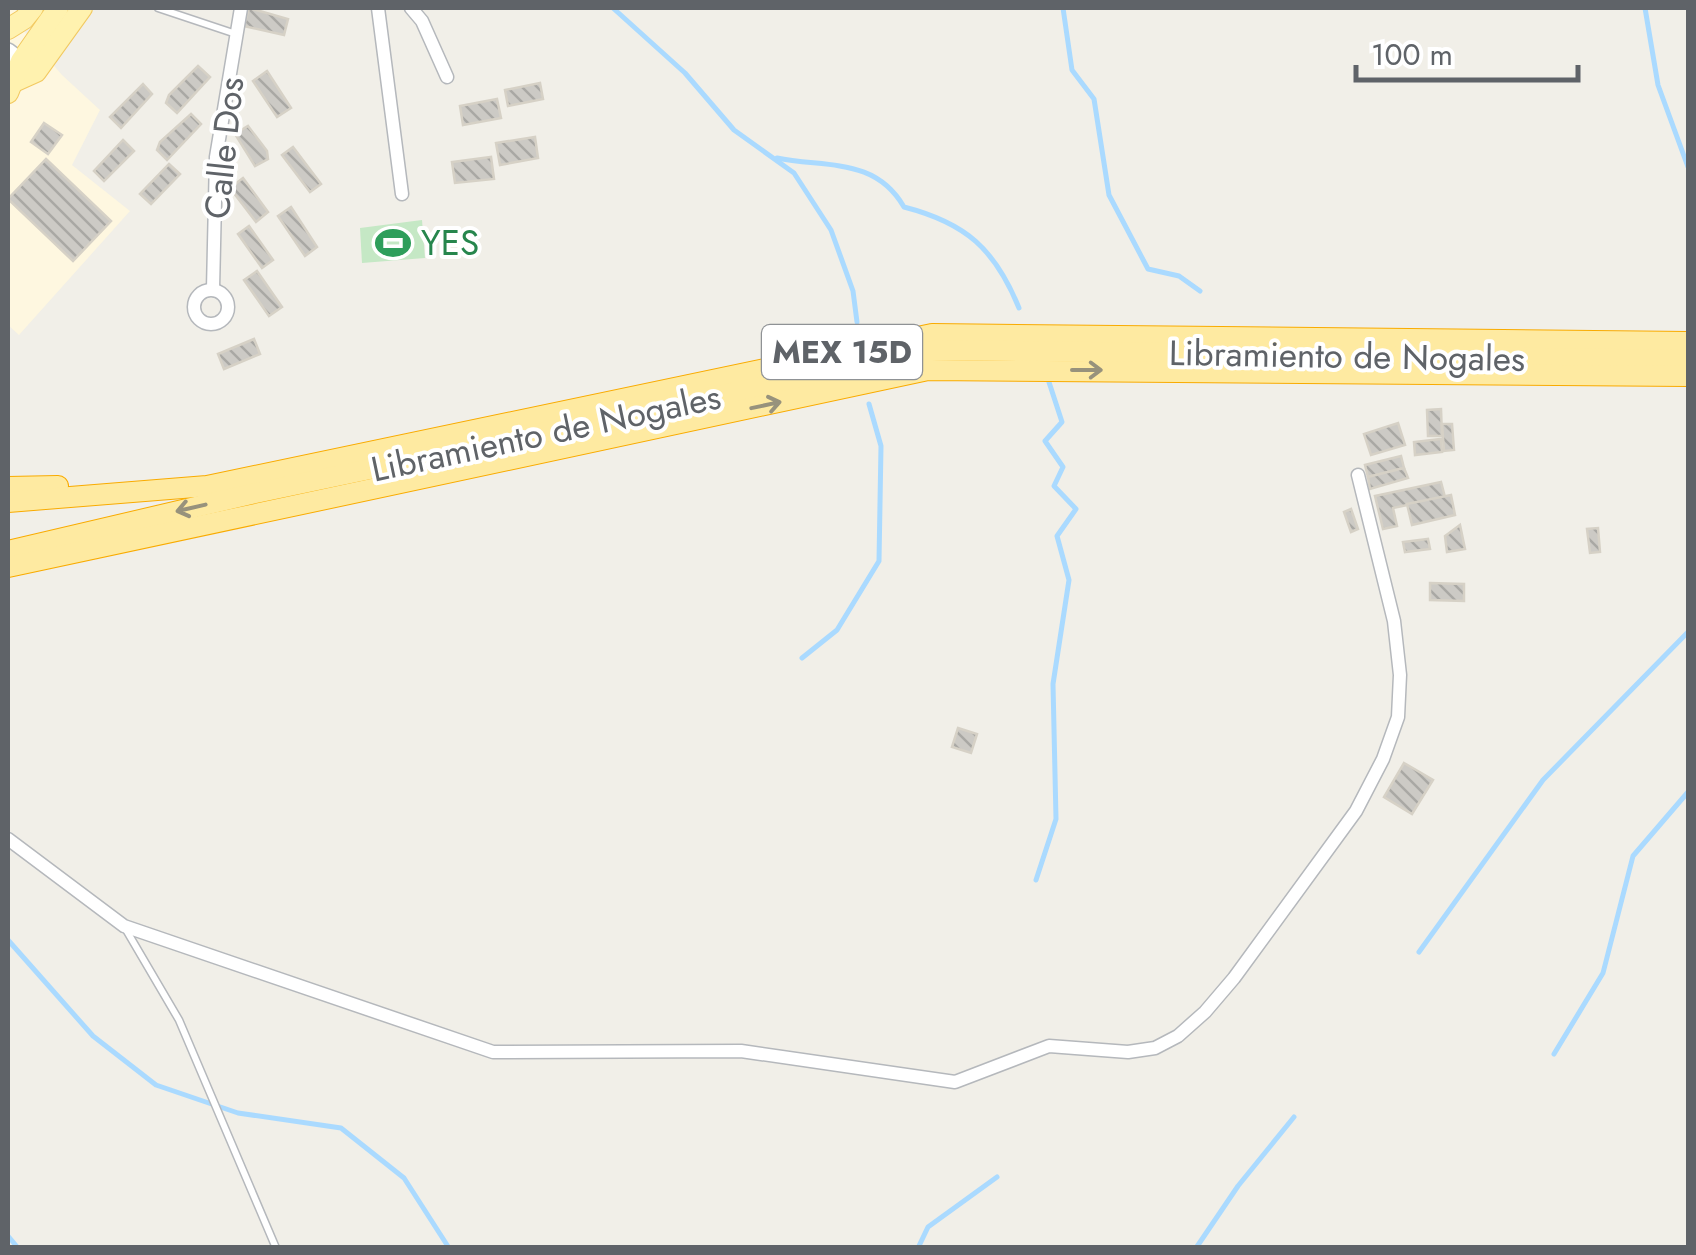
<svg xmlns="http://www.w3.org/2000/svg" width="1696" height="1255" viewBox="0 0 1696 1255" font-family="Jost,sans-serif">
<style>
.commercial{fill:#fef7e0}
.green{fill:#c5e8c5}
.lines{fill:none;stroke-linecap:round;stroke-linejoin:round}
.stream{stroke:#aadaff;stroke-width:5}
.building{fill:url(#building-back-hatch);stroke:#d6d1c6;stroke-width:2.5}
.service-casing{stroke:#b5b8bc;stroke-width:9}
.minor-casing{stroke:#b5b8bc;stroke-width:15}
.tertiary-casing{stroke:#b5b8bc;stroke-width:18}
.primary-casing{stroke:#f2c960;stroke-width:22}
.trunk-casing{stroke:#f9ab00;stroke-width:22}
.service{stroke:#fff;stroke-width:6}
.minor{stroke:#fff;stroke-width:12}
.tertiary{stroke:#fff;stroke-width:15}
.primary{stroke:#fff2af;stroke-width:20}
.trunk{stroke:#feeaa1;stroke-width:20}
.oneway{stroke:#97927c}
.labels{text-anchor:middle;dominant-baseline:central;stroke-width:8;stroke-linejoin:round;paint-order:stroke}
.shield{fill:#fff;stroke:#8f9295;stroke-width:2.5}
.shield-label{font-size:32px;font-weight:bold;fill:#5f6368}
.street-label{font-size:35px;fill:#5f6368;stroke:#fff}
.leisure-label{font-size:35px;fill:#27864d;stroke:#fff;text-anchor:start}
</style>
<defs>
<pattern id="building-back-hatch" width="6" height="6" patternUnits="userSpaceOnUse" patternTransform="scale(2.5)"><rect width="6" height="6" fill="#cccac5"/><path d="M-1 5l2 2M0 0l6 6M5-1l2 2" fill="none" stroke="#a9a8a4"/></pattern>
</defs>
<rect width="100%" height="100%" fill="#f1efe8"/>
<path class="commercial" d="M8 8H18L12 17 62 75 100 110 72 165 130 211 19 335 8 325Z"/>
<path class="green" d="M422 220 425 258 362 263 360 228Z"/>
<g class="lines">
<g class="stream">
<path d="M613 8 685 73 734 130 794 173 831 230 853 291 857 322"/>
<path d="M1063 8 1072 70 1094 99 1109 195 1148 269 1179 276 1200 291"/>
<path d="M1645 8 1658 85 1688 167"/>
<path d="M777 158C826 168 875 157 904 207 966 223 995 249 1019 308"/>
<path d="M802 658 837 630 879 561 881 446 869 404"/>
<path d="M1036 880 1056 819 1053 684 1069 580 1057 536 1076 509 1054 486 1063 467 1045 441 1062 422 1047 376"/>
<path d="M8 940 93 1036 156 1085 238 1113 341 1128 404 1178 449 1248"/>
<path d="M1419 952 1543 780 1688 632"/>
<path d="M1554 1054 1603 973 1633 856 1688 792"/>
<path d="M8 1236 18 1248"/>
<path d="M918 1248 928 1227 997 1177"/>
<path d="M1196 1248 1238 1186 1294 1117"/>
</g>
</g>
<g class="building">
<path d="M249 8 288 19 284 35 244 26Z"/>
<path d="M198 66 210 77 177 113 166 103 169 95Z"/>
<path d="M267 71 291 108 277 117 253 81Z"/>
<path d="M540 83 543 99 508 106 505 90Z"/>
<path d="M143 84 152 94 121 128 110 117Z"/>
<path d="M497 99 501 118 463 125 460 106Z"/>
<path d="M191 114 201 124 167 160 157 150 160 142Z"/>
<path d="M44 123 62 135 48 154 31 142Z"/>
<path d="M248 126 267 151 268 159 255 166 235 134Z"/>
<path d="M535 137 538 158 500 165 496 143Z"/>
<path d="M123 140 134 151 104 181 94 171Z"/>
<path d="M293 147 321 184 310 192 282 155Z"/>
<path d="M491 157 494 179 455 183 452 162Z"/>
<path d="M46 159 111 221 73 261 8 199Z"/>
<path d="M169 164 180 174 151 204 140 194Z"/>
<path d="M243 178 268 212 256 222 230 188Z"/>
<path d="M291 207 317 247 305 256 278 216Z"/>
<path d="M249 226 273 260 262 268 238 234Z"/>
<path d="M257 271 282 307 269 316 244 280Z"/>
<path d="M254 339 260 354 224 369 218 354Z"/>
<path d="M1441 409 1442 436H1428L1427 410Z"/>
<path d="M1398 423 1405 445 1371 455 1364 434Z"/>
<path d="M1442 424H1452L1454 450 1444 451Z"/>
<path d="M1441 439 1442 452 1415 455 1414 442Z"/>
<path d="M1401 456 1404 468 1368 477 1365 465Z"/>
<path d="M1404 468 1408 478 1370 489 1368 477Z"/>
<path d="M1441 482 1445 497 1393 508 1397 526 1383 529 1375 496Z"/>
<path d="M1451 495 1455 515 1412 525 1407 504Z"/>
<path d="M1351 509 1358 529 1351 532 1344 512Z"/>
<path d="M1460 525 1465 549 1447 552 1445 536Z"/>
<path d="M1598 528 1600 552 1590 553 1587 529Z"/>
<path d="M1428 539 1430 549 1405 552 1403 542Z"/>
<path d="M1430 583 1464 584V601L1430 600Z"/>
<path d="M958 728 977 734 971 753 952 747Z"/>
<path d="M1404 763 1433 780 1412 814 1384 797Z"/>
</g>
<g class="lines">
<defs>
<g id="service">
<path d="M158 8 236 34"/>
<path d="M125 928 179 1020 276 1248"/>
</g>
<g id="minor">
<path d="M378 8 402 194"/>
<path d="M411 8 422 21 447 77"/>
<path d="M213 289 216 157 241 8"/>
<circle cx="211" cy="307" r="17"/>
<path d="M8 839 124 926 493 1052 741 1051 955 1082 1049 1046 1128 1052 1155 1048 1178 1036 1205 1012 1234 978 1356 811 1383 759 1398 717 1400 675 1394 621 1358 475"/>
</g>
<path id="tertiary" d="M8 51 29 67"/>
<g id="primary">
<path d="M8 29 24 19 33 8"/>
<path d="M16 81 36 72 82 8"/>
<path d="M8 93 21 61 58 8"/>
</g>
<g id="trunk">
<path d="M8 487 58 486"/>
<path d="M8 502 207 486 932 334 1688 342"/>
<path d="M8 551 251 494 936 350 1688 360"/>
<path d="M8 567 928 370 1688 376"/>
</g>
</defs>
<use href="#service" class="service-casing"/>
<use href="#minor" class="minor-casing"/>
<use href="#tertiary" class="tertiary-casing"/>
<use href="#primary" class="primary-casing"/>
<use href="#trunk" class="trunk-casing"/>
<use href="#service" class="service"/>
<use href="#minor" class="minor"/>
<use href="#tertiary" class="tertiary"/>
<use href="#primary" class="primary"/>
<use href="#trunk" class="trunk"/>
</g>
<defs><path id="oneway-shaft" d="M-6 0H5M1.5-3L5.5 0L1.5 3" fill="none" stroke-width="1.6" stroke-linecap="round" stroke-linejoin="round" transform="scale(2.5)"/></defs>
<g class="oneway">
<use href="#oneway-shaft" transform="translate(1087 370)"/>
<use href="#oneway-shaft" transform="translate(766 405) rotate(-12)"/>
<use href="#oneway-shaft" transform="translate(191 508) rotate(167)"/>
</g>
<defs>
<symbol id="stadium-bare" viewBox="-9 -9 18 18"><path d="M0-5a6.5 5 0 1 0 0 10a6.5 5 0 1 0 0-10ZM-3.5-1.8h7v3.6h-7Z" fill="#2e9e5b" stroke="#fff" stroke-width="2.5" paint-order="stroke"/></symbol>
</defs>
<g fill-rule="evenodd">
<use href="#stadium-bare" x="368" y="218" width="50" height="50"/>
</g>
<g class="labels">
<rect class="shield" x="762" y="325" width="160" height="54" rx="8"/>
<g class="shield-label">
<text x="842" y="352">MEX 15D</text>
</g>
<g class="street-label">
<text transform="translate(224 148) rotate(-84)">Calle Dos</text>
<text transform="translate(1347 356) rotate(1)">Libramiento de Nogales</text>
<text transform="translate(546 433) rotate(-12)">Libramiento de Nogales</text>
</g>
<g class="leisure-label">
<text x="421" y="243">YES</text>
</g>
</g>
<rect width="1696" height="1255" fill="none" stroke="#5f6368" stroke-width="20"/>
<path d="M1356 65v15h222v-15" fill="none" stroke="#5f6368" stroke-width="5"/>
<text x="1371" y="65" font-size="30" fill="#5f6368" stroke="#ffffff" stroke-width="8" paint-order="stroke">100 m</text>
</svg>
